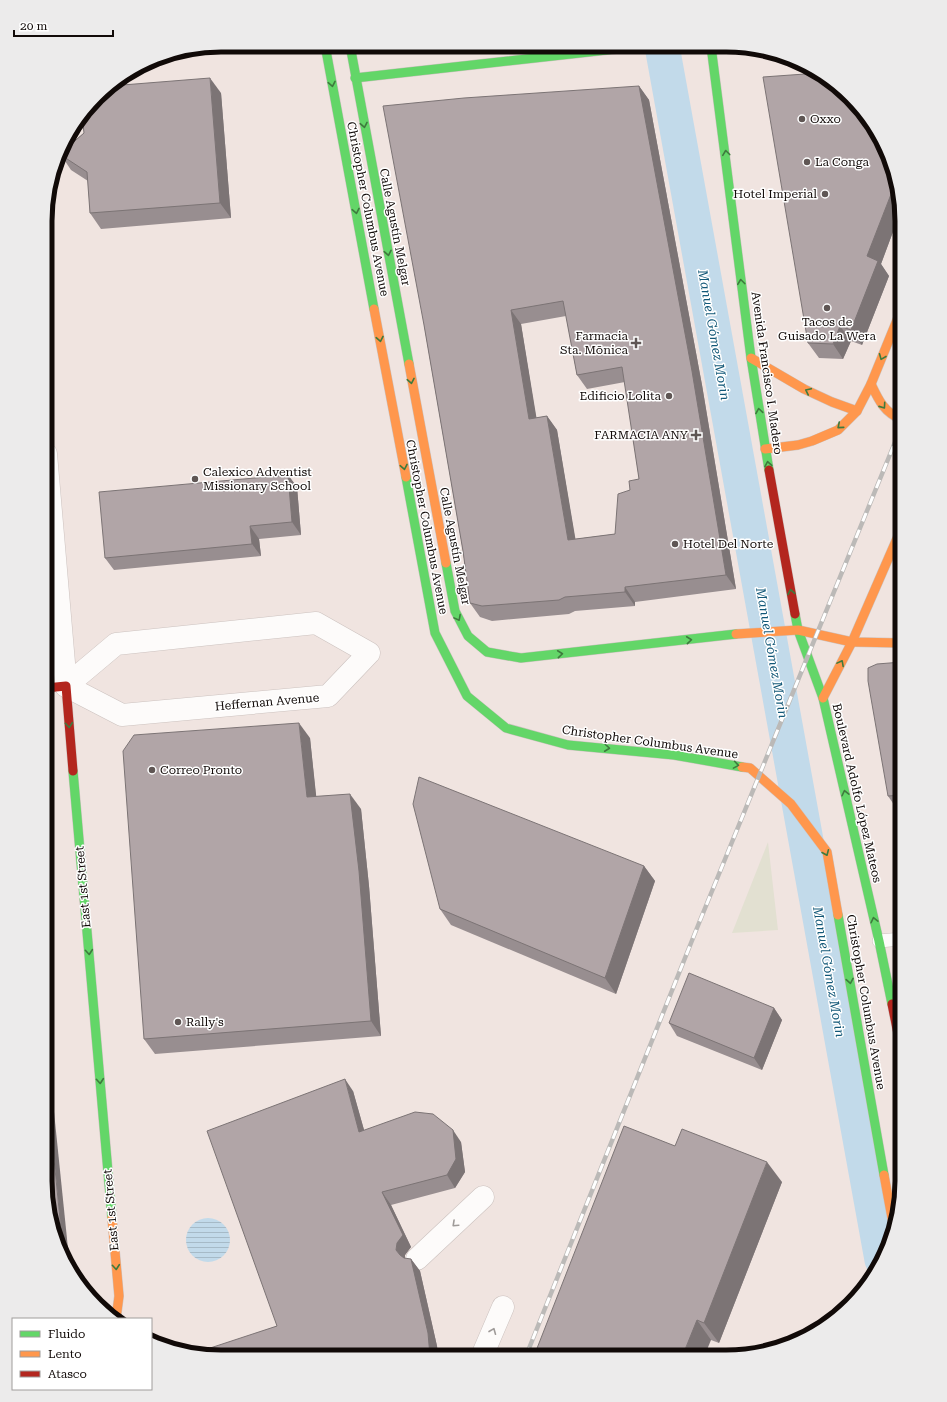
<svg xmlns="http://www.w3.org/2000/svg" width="947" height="1402" viewBox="0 0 947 1402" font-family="'Roboto Serif',serif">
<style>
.grass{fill:#e2e0d1}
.water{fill:url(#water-rules)}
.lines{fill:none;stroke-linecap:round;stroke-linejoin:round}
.canal{stroke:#c2daea;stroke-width:35}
.lane-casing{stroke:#ccc2bf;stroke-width:14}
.street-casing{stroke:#ccc2bf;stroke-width:23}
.fast-casing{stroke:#ccc2bf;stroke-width:10}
.slow-casing{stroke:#ccc2bf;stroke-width:10}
.jam-casing{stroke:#ccc2bf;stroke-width:10}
.lane{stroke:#fdfbfa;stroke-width:13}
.street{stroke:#fdfbfa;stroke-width:22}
.fast{stroke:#63d668;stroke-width:9}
.slow{stroke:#ff974d;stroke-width:9}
.jam{stroke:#b3261e;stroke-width:9}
.rail-casing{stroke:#bbb9b7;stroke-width:4.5}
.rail{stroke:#fff;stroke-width:3;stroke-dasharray:9;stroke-linecap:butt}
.wall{fill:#988e90;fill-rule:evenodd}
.shaded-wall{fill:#7c7475}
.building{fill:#b1a5a7;stroke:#7c7475;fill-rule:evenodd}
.oneway{stroke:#3e7a3d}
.oneway2{stroke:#9f9b99}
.poi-dot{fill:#5f5654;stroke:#fff;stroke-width:1.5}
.labels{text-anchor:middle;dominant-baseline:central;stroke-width:3;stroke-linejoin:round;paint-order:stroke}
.poi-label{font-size:12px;fill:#110a08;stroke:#fff;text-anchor:start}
.street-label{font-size:12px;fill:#110a08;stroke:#fff}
.water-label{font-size:13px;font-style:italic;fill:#115777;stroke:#fff}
.rim{fill:none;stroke:#110a08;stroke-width:5}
</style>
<defs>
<pattern id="water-rules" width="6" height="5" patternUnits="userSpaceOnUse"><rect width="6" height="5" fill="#c2daea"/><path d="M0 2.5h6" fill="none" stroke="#a6bac7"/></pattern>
</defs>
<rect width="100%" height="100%" fill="#f0e4e0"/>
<path class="grass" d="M768 842 778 930 732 933Z"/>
<circle class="water" cx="208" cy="1240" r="22"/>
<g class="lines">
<path class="canal" d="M662 46 882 1260"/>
<defs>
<path id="lane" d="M879 941 902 939"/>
<g id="street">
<path d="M46 454 66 686"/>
<path d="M316 623 369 653 328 696 122 715 66 686 116 644Z"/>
<path d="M417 1259 483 1197"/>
<path d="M482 1356 503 1307"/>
</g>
<g id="fast">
<path d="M325 45 374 309"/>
<path d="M350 45 409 364"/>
<path d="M711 46 751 358 769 470"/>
<path d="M355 78 643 46"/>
<path d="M406 477 435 633 467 696 506 728 568 745 674 755 742 767"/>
<path d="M446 563 455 611 468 636 487 652 521 658 736 634"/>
<path d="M795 614 798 630 823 698 879 941 892 1004"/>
<path d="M73 771 112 1218"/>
<path d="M838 915 884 1175"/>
</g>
<g id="slow">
<path d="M374 309 406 477"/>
<path d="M751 358 804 389 832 402 857 411"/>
<path d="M409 364 446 563"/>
<path d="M871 384C879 401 884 412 902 420"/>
<path d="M765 449 798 445 812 441 838 430 857 411 871 384 902 308"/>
<path d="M736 634 798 630 852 642 902 643"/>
<path d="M823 698 852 642 902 527"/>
<path d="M742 767 750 768 791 804 827 852 838 915"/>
<path d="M884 1175 894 1229"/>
<path d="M112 1218 119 1296 116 1319"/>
</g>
<g id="jam">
<path d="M769 470 795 614"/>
<path d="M46 688 66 686 73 771"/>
<path d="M892 1004 902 1054"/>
</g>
</defs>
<use href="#lane" class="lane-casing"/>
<use href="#street" class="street-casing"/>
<use href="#fast" class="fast-casing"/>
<use href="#slow" class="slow-casing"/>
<use href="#jam" class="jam-casing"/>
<use href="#lane" class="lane"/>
<use href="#street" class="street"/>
<use href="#fast" class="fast"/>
<use href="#slow" class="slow"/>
<use href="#jam" class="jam"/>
<defs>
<path id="rail" d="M526 1356 699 923 902 425"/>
</defs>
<use href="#rail" class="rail-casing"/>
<use href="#rail" class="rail"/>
</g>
<g class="wall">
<path d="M639 86 649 100 702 385 736 589 635 602V606L575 611 569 614 492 621 480 617 470 603 463 551 424 325ZM566 316 577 375 587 389 625 382 639 479 630 490 615 534 575 539 557 430 547 416 536 418 521 324Z"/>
<path d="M221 93 231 218 101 229 90 213 88 181 71 170 61 155 62 152 84 133Z"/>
<path d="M889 153 900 213 881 264 889 276 862 345 851 341 843 359 819 358 808 343Z"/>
<path d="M288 475 297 487 301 535 259 539 261 556 114 570 105 558Z"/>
<path d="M902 662V812H899L888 796Z"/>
<path d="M310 738 316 797 361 809 369 886 381 1036 155 1054 144 1039Z"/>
<path d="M644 866 655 881 616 994 451 925 440 909Z"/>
<path d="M774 1008 782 1020 762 1070 677 1036 669 1023Z"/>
<path d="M353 1091 364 1130 461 1142 465 1172 455 1188 391 1205 411 1247 405 1255V1259H411L420 1271 437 1346 438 1356H198L277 1326Z"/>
<path d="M675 1146 782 1182 719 1343 711 1340 534 1356Z"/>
</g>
<g class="shaded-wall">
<path d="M210 78 221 93 231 218 220 203Z"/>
<path d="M639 86 649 100 702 385 736 589 726 575Z"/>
<path d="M895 184 900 213 881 264 889 276 862 345 851 330 867 256Z"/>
<path d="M511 310 521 324 539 433 529 419Z"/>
<path d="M840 326 851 341 843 359 833 344Z"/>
<path d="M547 416 557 430 578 554 568 540Z"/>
<path d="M288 475 297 487 301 535 292 522Z"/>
<path d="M250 526 259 539 261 556 252 544Z"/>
<path d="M625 587 635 602V606L625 592Z"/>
<path d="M299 723 310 738 318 813 307 797Z"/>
<path d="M350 794 361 809 369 886 381 1036 371 1021Z"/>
<path d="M644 866 655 881 616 994 605 978Z"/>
<path d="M774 1008 782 1020 762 1070 754 1058Z"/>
<path d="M45 1024 70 1268 64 1259 45 1069Z"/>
<path d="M345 1079 353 1091 368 1144 359 1132Z"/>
<path d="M453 1130 461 1142 465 1172 455 1188 447 1175Z"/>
<path d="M767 1162 782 1182 719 1343 704 1323Z"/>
<path d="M382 1192 391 1205 411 1247 405 1255V1262L400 1255 396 1250 397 1243Z"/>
<path d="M411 1259 420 1271 437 1346 438 1356H430Z"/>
<path d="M697 1320 711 1340 704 1357H682Z"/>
</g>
<g class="building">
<path d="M819 73 833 81 866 114 889 153 895 184 867 256 878 261 851 330 840 326 833 344 808 343 763 77Z"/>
<path d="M210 78 220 203 90 213 87 172 61 155 62 152 84 133 82 116 105 88 110 86Z"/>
<path d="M639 86 692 371 726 575 625 587V592L565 597 559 600 482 606 470 603 463 551 424 325 383 106 464 98ZM563 301 577 375 622 367 639 479 629 481 630 490 618 494 615 534 568 540 547 416 529 419 511 310Z"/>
<path d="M288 475 292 522 250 526 252 544 105 558 99 492Z"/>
<path d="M902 662V795L888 796 868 681V668L877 664Z"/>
<path d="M299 723 307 797 350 794 359 871 371 1021 144 1039 123 751 134 735Z"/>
<path d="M419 777 644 866 605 978 440 909 413 804Z"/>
<path d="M689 973 774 1008 754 1058 669 1023Z"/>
<path d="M45 1069 64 1259 58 1249 45 1181Z"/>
<path d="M345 1079 359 1132 415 1112 433 1114 453 1130 456 1159 447 1175 382 1192 403 1235 397 1243 396 1250 400 1255 404 1258 411 1259 428 1333 430 1356H198L192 1354 277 1326 207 1131Z"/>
<path d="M624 1126 675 1146 682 1129 767 1162 704 1323 697 1320 682 1357 534 1356Z"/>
</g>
<defs><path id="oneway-chevron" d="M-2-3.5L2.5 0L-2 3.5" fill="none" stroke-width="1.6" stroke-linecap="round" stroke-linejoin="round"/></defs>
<g class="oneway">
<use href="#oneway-chevron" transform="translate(332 84) rotate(79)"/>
<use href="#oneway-chevron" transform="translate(364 125) rotate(79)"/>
<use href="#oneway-chevron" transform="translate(726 153) rotate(-97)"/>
<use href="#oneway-chevron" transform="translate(356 211) rotate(79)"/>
<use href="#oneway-chevron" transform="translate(388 253) rotate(79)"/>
<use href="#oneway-chevron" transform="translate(741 282) rotate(-97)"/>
<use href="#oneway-chevron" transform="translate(380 339) rotate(79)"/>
<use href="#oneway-chevron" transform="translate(882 357) rotate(112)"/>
<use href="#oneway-chevron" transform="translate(411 381) rotate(79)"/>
<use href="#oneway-chevron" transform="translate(808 391) rotate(-155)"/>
<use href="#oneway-chevron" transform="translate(883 406) rotate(55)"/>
<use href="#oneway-chevron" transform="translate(759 411) rotate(-99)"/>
<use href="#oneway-chevron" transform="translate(840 426) rotate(140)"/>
<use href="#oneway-chevron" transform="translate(768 464) rotate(-100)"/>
<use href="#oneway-chevron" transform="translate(404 467) rotate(79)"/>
<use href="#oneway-chevron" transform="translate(791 592) rotate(-100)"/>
<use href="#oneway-chevron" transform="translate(458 618) rotate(62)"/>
<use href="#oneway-chevron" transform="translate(689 640) rotate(-6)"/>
<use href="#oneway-chevron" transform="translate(560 654) rotate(-6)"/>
<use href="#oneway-chevron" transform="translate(841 663) rotate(-62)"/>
<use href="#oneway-chevron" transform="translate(69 725) rotate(85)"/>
<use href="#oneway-chevron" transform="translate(607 748) rotate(6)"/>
<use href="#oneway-chevron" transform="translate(736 765) rotate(9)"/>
<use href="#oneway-chevron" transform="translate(845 793) rotate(-103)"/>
<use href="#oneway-chevron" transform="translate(826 853) rotate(67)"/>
<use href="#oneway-chevron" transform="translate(874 920) rotate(-103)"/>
<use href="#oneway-chevron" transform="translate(89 952) rotate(85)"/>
<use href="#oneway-chevron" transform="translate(850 981) rotate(80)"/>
<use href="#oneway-chevron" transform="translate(100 1081) rotate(85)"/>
<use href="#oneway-chevron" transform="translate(116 1267) rotate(85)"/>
</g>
<g class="oneway2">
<use href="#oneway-chevron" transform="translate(455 1224) rotate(137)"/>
<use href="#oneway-chevron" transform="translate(493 1331) rotate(-68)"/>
</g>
<g class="poi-dot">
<circle cx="802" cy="119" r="4"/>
<circle cx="807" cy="162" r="4"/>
<circle cx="825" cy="194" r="4"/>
<circle cx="827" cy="308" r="4"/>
<path d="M634 337h4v4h4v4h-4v4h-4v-4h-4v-4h4z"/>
<circle cx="669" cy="396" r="4"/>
<path d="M694 429h4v4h4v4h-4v4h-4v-4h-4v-4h4z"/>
<circle cx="195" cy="479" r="4"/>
<circle cx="675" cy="544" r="4"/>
<circle cx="152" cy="770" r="4"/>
<circle cx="178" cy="1022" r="4"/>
</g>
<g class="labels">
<g class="poi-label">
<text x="810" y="119">Oxxo</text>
<text x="815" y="162">La Conga</text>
<text x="817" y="194" text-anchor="end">Hotel Imperial</text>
<text x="827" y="322" text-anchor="middle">Tacos de<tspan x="827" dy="14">Guisado La Wera</tspan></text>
<text x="628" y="336" text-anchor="end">Farmacia<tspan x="628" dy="14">Sta. Mōnica</tspan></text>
<text x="661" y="396" text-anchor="end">Edificio Lolita</text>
<text x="688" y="435" text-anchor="end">FARMACIA ANY</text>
<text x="203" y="472">Calexico Adventist<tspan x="203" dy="14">Missionary School</tspan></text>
<text x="683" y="544">Hotel Del Norte</text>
<text x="160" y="770">Correo Pronto</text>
<text x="186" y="1022">Rally's</text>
</g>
<g class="street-label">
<text transform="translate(368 209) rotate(79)">Christopher Columbus Avenue</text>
<text transform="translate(395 227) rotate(79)">Calle Agustín Melgar</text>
<text transform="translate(767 373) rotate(82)">Avenida Francisco I. Madero</text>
<text transform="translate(427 527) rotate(79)">Christopher Columbus Avenue</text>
<text transform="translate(455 546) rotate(79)">Calle Agustín Melgar</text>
<text transform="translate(267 702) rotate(-5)">Heffernan Avenue</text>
<text transform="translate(650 742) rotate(8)">Christopher Columbus Avenue</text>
<text transform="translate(857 793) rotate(77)">Boulevard Adolfo López Mateos</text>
<text transform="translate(83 887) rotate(-95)">East 1st Street</text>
<text transform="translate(866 1002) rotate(80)">Christopher Columbus Avenue</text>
<text transform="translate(111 1210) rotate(-95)">East 1st Street</text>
</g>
<g class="water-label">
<text transform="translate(714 335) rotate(80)">Manuel Gómez Morin</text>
<text transform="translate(772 653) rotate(80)">Manuel Gómez Morin</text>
<text transform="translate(829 972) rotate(80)">Manuel Gómez Morin</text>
</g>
</g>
<path d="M0 0H947V1402H0ZM221 52H726A169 169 0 0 1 895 221V1181A169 169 0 0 1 726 1350H221A169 169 0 0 1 52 1181V221A169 169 0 0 1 221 52Z" fill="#ecebeb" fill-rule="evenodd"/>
<path class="rim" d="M221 52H726A169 169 0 0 1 895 221V1181A169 169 0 0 1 726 1350H221A169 169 0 0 1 52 1181V221A169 169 0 0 1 221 52Z"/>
<rect x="12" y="1318" width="140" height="72" fill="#ffffff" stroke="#a09d9c"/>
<rect x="20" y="1331" width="20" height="6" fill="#63d668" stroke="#a09d9c"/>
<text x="48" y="1338" font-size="12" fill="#110a08">Fluido</text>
<rect x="20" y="1351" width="20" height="6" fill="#ff974d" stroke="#a09d9c"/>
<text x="48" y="1358" font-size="12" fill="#110a08">Lento</text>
<rect x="20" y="1371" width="20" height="6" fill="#b3261e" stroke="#a09d9c"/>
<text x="48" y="1378" font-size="12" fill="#110a08">Atasco</text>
<path d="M14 30v6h99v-6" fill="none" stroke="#110a08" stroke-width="2"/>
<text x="20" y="30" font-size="12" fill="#110a08" stroke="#ffffff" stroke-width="3" paint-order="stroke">20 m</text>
</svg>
